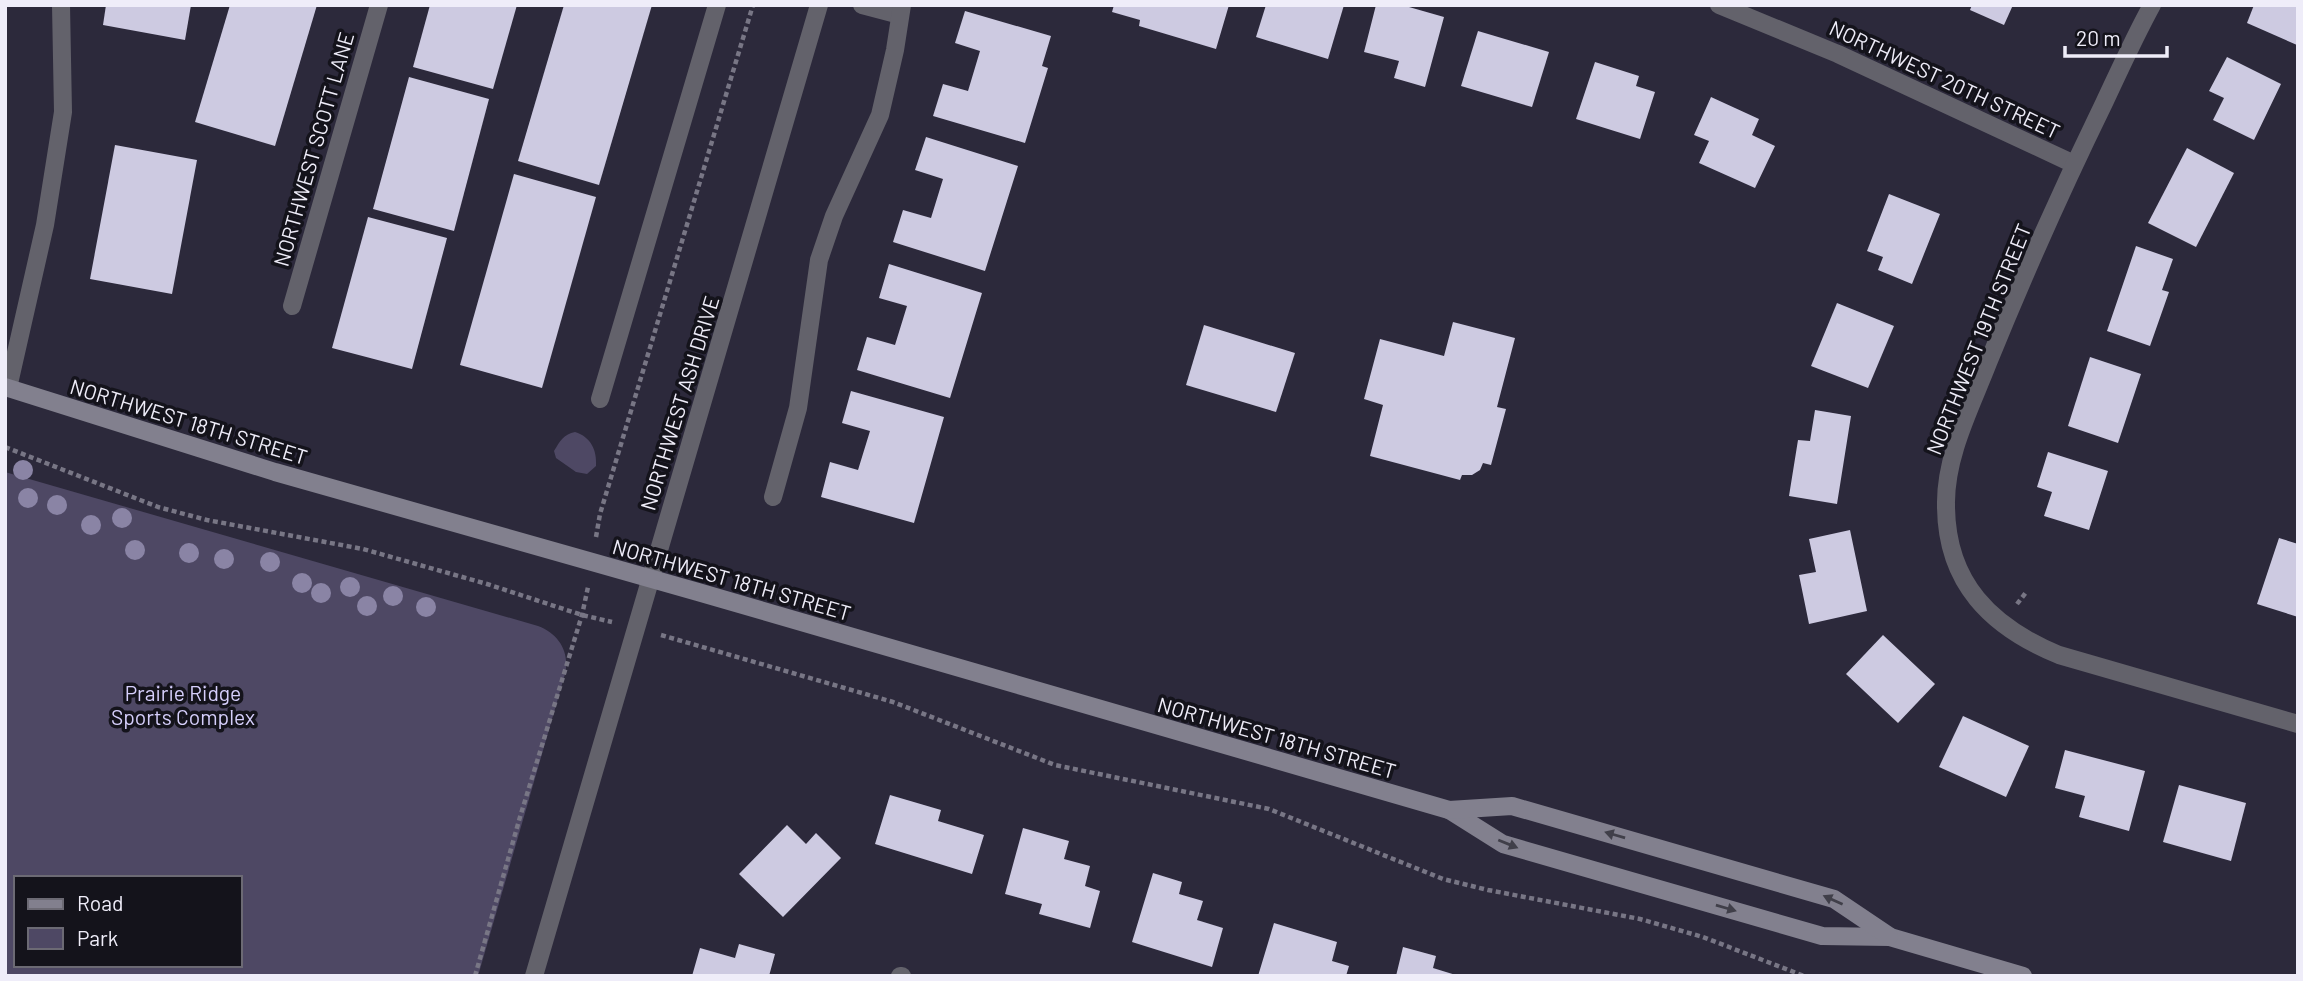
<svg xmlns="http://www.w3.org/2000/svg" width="2303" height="981" viewBox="0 0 2303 981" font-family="Barlow,sans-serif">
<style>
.green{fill:#4e4864;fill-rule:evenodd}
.building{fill:#cdcae1}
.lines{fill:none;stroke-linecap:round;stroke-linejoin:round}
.path{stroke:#787685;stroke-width:4.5;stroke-dasharray:5 3.5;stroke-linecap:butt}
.minor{stroke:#63626b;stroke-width:18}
.tertiary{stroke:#63626b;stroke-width:18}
.secondary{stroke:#82808e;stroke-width:18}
.tree{fill:#8a84a5}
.oneway{fill:#403f49}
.labels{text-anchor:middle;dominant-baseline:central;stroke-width:7;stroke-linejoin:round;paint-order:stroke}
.street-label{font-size:21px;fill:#efedf9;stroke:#14131b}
.park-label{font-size:21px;fill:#d6cffc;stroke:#14131b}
</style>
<rect width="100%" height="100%" fill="#2c293b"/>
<g class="green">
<path d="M575 432C591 437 597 450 596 466L587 474 576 472 556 458 554 451C560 441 564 434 575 432Z"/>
<path d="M5 472 538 626C559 634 570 652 565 674L478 976H5ZM16 878H240V965H16Z"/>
</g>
<g class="building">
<path d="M106 5H191L185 40 103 25Z"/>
<path d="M230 5H317L275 146 195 122Z"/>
<path d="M430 5H517L493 89 413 67Z"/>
<path d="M564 5H652L599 185 518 161Z"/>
<path d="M1114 5H1229L1216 49 1139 26 1140 20 1112 12Z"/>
<path d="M1266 5H1344L1328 59 1256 37Z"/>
<path d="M1376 5H1402L1444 17 1425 87 1394 78 1399 61 1364 52Z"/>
<path d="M1972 5H2013L2004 25 1970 10Z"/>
<path d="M2254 5H2298L2297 45 2247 23Z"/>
<path d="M965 11 1051 36 1042 66 1048 68 1025 143 933 116 943 84 968 91 980 51 955 43Z"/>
<path d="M1478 31 1549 52 1532 107 1461 86Z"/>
<path d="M2227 57 2281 84 2254 140 2213 120 2224 98 2209 91Z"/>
<path d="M1595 62 1639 76 1636 86 1655 92 1640 139 1576 119Z"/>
<path d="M409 77 489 99 454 231 373 209Z"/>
<path d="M1711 97 1759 119 1752 135 1775 146 1755 188 1699 163 1709 141 1694 135Z"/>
<path d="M926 137 1018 166 985 271 893 242 903 210 931 218 943 179 915 170Z"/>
<path d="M115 145 197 160 172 294 90 279Z"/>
<path d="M2187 148 2234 173 2196 247 2148 223Z"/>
<path d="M514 174 596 197 542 388 460 365Z"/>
<path d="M1889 194 1940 214 1912 284 1878 270 1883 257 1867 251Z"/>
<path d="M368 217 447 238 412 369 332 348Z"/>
<path d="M2136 246 2173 259 2162 290 2169 292 2150 346 2107 331Z"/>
<path d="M889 264 982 293 950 398 857 370 867 337 895 345 907 306 879 298Z"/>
<path d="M1837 303 1894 326 1868 388 1811 366Z"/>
<path d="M1453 322 1515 338 1497 407 1506 409 1491 465 1483 463 1480 470 1472 475H1462L1460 480 1370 456 1383 405 1364 399 1380 339 1444 356Z"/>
<path d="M1204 325 1295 353 1276 412 1186 385Z"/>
<path d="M2090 357 2141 374 2118 443 2068 426Z"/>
<path d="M851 391 944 417 914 523 821 497 830 462 858 470 870 431 842 423Z"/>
<path d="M1815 410 1851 416 1837 504 1789 496 1798 440 1810 441Z"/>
<path d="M2048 452 2108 471 2089 530 2044 516 2052 492 2037 487Z"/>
<path d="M1850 530 1867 611 1809 624 1799 575 1816 572 1809 539Z"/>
<path d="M2279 538 2298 544V617L2257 604Z"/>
<path d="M1883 635 1935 684 1898 723 1846 674Z"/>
<path d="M1963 716 2029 746 2006 797 1939 767Z"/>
<path d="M2065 750 2145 771 2129 831 2079 817 2085 796 2055 788Z"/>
<path d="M2179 785 2246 803 2231 861 2163 842Z"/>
<path d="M890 795 941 810 938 821 984 835 972 874 875 844Z"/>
<path d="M787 825 806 844 816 833 841 858 783 917 739 874Z"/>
<path d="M1023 828 1069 841 1064 859 1090 866 1085 886 1100 891 1090 928 1039 914 1042 904 1005 894Z"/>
<path d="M1153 873 1182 882 1179 894 1203 901 1197 920 1223 928 1212 967 1132 942Z"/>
<path d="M1274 923 1337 942 1332 961 1349 966 1346 976H1258Z"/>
<path d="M739 944 775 954 769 976H692L700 948 735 958Z"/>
<path d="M1403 947 1436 956 1433 968 1459 976H1396Z"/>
</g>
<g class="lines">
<g class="path">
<path d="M5 447 158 507 207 520 363 549 487 584 582 615 612 622"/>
<path d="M596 537 600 514 753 5"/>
<path d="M2017 604 2027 591"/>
<path d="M661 635 893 702 1055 765 1269 809 1443 879 1488 890 1640 919 1703 937 1804 976"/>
<path d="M475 976 520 817 582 615 588 587"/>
</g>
<g class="minor">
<path d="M862 5 900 15"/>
<path d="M1719 5 1838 54 2074 164"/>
<path d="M2152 5C2135 36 2120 69 2105 101 2063 187 2024 274 1988 363 1971 407 1945 456 1946 505 1946 583 1991 627 2059 655L2298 724"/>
<path d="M292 306 379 5"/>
<path d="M8 388 45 225 63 112 61 5"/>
<path d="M600 399 717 5"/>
<path d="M773 497 798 408 819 260 834 216 880 115 895 50 902 5"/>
<path d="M900 976H902"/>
</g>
<path class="tertiary" d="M534 976 819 5"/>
<g class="secondary">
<path d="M5 387 275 472 698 592 1449 810 1503 844 1822 936 1890 937 2023 976"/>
<path d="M1449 810 1512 806 1834 899 1889 936"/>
</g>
</g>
<g class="tree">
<circle cx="23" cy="470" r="10"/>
<circle cx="28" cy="498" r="10"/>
<circle cx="57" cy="505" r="10"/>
<circle cx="122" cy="518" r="10"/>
<circle cx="91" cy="525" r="10"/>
<circle cx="135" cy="550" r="10"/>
<circle cx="189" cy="553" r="10"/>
<circle cx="224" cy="559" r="10"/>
<circle cx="270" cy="562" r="10"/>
<circle cx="302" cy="583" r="10"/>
<circle cx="350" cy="587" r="10"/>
<circle cx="321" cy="593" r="10"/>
<circle cx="393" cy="596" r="10"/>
<circle cx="367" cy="606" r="10"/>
<circle cx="426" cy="607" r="10"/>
</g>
<defs><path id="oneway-solid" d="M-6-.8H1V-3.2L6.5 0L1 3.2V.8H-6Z" transform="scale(1.75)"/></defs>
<g class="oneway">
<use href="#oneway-solid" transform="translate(1615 835) rotate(-164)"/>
<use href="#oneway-solid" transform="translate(1508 844) rotate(22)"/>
<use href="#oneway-solid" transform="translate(1833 900) rotate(-156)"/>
<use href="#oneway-solid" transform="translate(1726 908) rotate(16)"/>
</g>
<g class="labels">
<g class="street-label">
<text transform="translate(1945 79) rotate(25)">NORTHWEST 20TH STREET</text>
<text transform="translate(313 149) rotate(-74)">NORTHWEST SCOTT LANE</text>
<text transform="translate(1978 339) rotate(-68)">NORTHWEST 19TH STREET</text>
<text transform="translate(679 403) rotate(-73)">NORTHWEST ASH DRIVE</text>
<text transform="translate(189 421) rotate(17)">NORTHWEST 18TH STREET</text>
<text transform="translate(732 579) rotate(16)">NORTHWEST 18TH STREET</text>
<text transform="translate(1277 737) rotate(16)">NORTHWEST 18TH STREET</text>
</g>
<g class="park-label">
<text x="183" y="692">Prairie Ridge<tspan x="183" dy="24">Sports Complex</tspan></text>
</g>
</g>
<rect width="2303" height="981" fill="none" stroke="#efedf9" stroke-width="14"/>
<rect x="14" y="876" width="228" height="91" fill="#14131b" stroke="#6c6a74" stroke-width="2"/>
<rect x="28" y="899" width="35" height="10" fill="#82808e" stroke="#6c6a74" stroke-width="2"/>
<text x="77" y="911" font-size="21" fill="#efedf9">Road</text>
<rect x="28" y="928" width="35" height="21" fill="#4e4864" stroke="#6c6a74" stroke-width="2"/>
<text x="77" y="946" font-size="21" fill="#efedf9">Park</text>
<path d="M2065 46v10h102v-10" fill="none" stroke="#efedf9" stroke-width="3.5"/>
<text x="2076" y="46" font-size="21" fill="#efedf9" stroke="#14131b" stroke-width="5" paint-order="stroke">20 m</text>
</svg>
